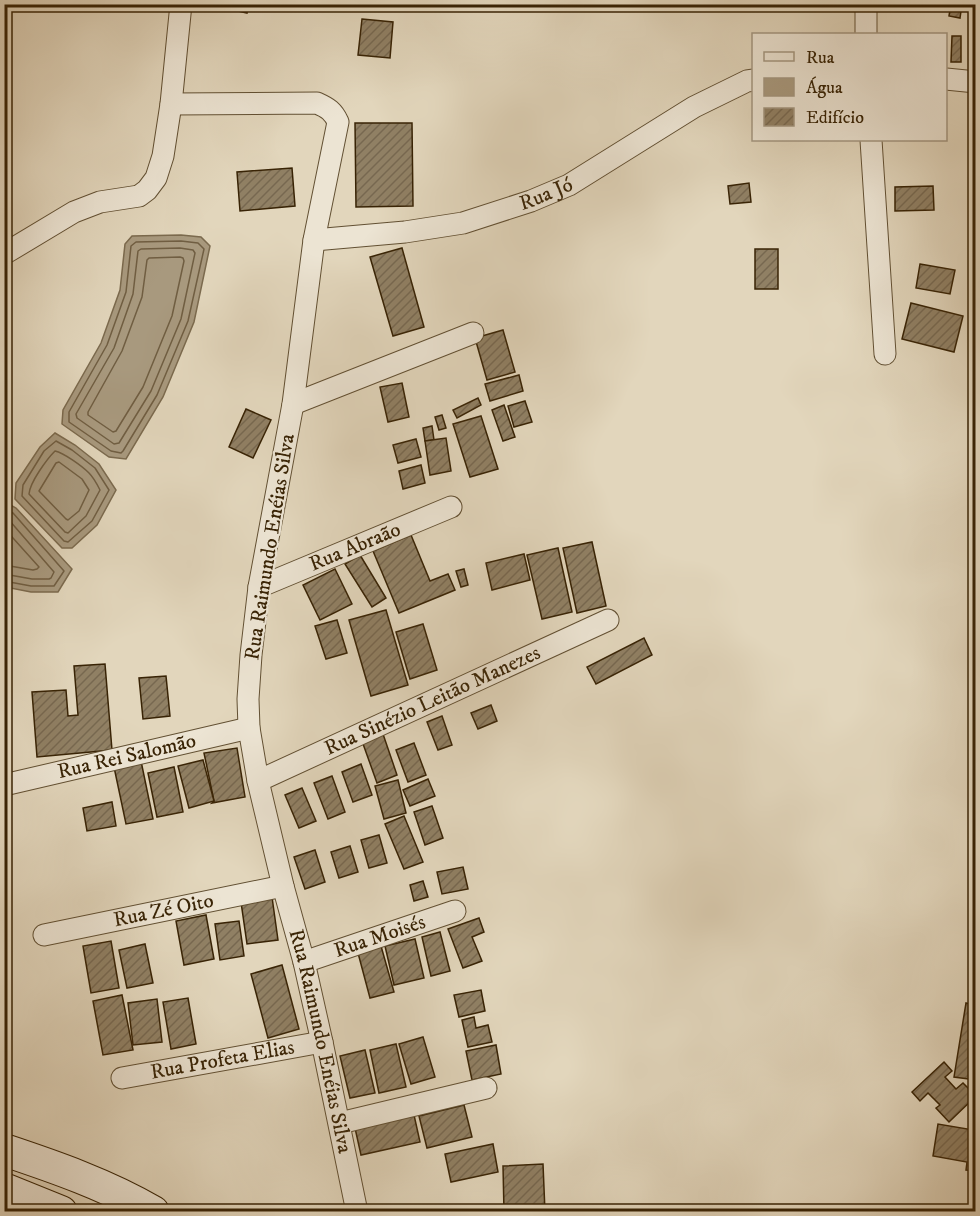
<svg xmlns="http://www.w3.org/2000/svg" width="980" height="1216" viewBox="0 0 980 1216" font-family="'IM FELL DW Pica',serif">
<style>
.water{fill:#a8997e;stroke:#7b6a4e;stroke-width:1.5}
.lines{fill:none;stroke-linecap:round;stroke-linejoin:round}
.shore{stroke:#705e42;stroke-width:1.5}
.building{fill:url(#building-hatch);stroke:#382305;stroke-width:1.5}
.street-casing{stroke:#625033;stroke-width:23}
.secondary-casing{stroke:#382305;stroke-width:34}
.street{stroke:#ece4d3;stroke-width:21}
.secondary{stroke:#ece4d3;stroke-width:32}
.labels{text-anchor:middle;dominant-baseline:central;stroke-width:4.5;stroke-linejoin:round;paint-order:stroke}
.street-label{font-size:21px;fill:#382305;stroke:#ece4d3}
</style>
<defs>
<pattern id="building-hatch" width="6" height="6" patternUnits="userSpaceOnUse" patternTransform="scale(1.5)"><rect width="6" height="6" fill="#908064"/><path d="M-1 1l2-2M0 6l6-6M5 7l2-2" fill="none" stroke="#776850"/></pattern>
</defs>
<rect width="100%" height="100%" fill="#e2d6bc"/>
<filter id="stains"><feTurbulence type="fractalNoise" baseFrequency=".00333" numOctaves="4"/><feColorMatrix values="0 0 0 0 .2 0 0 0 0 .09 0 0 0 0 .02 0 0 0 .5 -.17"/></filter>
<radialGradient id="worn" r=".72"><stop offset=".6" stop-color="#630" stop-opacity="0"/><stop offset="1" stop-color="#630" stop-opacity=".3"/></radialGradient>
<g class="water">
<path d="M181 235 201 237 210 246 194 322 163 397 126 459 109 457 62 424 63 410 101 343 120 290 125 244 132 236Z"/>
<path d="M55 433 75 445 99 464 116 490 97 525 72 548H62L15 499 16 483 40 447Z"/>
<path d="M5 502 16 508 72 569 58 592H31L5 587Z"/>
</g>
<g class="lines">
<g class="shore">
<path d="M181 241 198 243 204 249 188 321 157 395 123 451 121 453 111 451 69 422V412L107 345 126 292 131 246 136 242Z"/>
<path d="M180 248 193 250 195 253 181 319 151 391 119 443 114 444 77 418 76 414 114 348 133 294 138 251 141 249Z"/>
<path d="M180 257 183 258 184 261 172 316 143 387 116 431 113 432 88 415V412L122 351 142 297 147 260 149 258Z"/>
<path d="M56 441 72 450 95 468 109 490 92 521 68 542 64 541 22 496 23 485 44 451Z"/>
<path d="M55 451C64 453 82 466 89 473 93 477 97 484 100 490L86 516 68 533 65 532 29 494C30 482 47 459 55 451Z"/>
<path d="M59 462 82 479 89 490 79 511 68 520 66 519 39 491 56 463Z"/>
<path d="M4 509 13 513 64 571 54 586H31L4 581"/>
<path d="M4 517 9 520 54 572 51 578 49 579H32L4 574"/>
<path d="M4 528 39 567 37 569 33 570 4 565"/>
</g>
</g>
<g class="building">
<path d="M226 4H249L247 13 225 8Z"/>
<path d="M951 4H962L960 18 949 16Z"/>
<path d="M362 19 393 22 390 58 358 55Z"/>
<path d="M952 36H961V62H951Z"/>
<path d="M355 123H412L413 206 356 207Z"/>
<path d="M292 168 295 206 240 211 237 172Z"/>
<path d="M749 183 751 202 730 204 728 186Z"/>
<path d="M933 186 934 210 895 211V187Z"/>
<path d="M402 248 424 327 393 336 370 257Z"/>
<rect x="755" y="249" width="23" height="40"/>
<path d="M920 264 955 270 950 294 916 288Z"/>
<path d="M911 303 963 316 954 352 902 339Z"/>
<path d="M503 330 515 372 487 380 475 338Z"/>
<path d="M519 375 523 391 490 401 485 384Z"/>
<path d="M402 383 409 417 388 422 380 387Z"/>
<path d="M478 398 481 405 457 418 453 410Z"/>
<path d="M525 401 532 422 514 427 508 406Z"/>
<path d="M504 405 515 437 503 441 492 410Z"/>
<path d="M246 409 271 420 253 458 229 447Z"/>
<path d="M442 415 446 428 439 430 435 417Z"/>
<path d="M481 416 498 469 470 477 453 424Z"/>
<path d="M432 426 434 440 425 441 423 428Z"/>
<path d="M446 438 451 471 430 475 425 441Z"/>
<path d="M416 439 421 457 398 463 393 445Z"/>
<path d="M421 465 425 483 403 489 399 471Z"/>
<path d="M411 535 430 581 448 574 455 590 399 613 373 551Z"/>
<path d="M592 542 606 606 577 613 563 548Z"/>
<path d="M558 548 572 612 542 619 527 555Z"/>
<path d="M524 554 530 580 492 590 486 563Z"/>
<path d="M360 555 386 598 372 607 345 564Z"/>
<path d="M335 569 352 604 320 620 303 585Z"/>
<path d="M464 569 468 585 461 587 456 571Z"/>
<path d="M386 610 408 685 371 696 349 620Z"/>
<path d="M337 620 347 653 326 659 315 626Z"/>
<path d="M423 624 437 670 410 679 396 632Z"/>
<path d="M644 638 652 655 596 684 587 667Z"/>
<path d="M105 664 112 750 37 757 32 692 66 690 68 716 78 715 74 666Z"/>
<path d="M166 676 170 716 143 719 139 678Z"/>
<path d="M491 705 497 721 478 729 471 713Z"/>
<path d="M442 716 452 745 438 750 427 722Z"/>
<path d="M383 734 397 775 377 783 362 741Z"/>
<path d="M414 743 426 775 408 782 396 750Z"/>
<path d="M237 748 245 797 212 803 214 801 204 753Z"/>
<path d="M203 760 214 801 189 808 178 766Z"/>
<path d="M141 761 153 819 126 824 114 767Z"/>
<path d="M361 764 372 795 353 802 342 772Z"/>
<path d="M174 767 183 812 157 817 148 773Z"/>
<path d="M332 776 345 812 328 819 314 783Z"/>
<path d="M428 779 435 796 410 806 403 790Z"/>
<path d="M398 780 406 813 384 819 375 786Z"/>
<path d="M302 788 316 821 299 828 285 795Z"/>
<path d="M112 802 116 826 87 831 83 808Z"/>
<path d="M432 806 443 838 425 845 414 812Z"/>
<path d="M404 816 423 862 404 869 385 824Z"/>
<path d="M379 835 387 863 369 868 361 840Z"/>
<path d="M350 846 358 872 339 878 331 852Z"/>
<path d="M315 850 325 882 305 889 294 857Z"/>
<path d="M463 867 468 889 442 894 437 872Z"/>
<path d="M423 881 428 897 414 901 410 885Z"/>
<path d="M272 897 278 940 247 944 241 902Z"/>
<path d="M206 915 214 959 184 965 176 921Z"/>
<path d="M479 918 484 932 472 937 482 961 463 968 448 929Z"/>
<path d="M239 921 244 956 220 960 215 924Z"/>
<path d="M440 932 450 971 431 976 422 937Z"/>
<path d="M415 939 424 978 394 985 385 946Z"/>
<path d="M111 941 119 988 91 993 83 946Z"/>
<path d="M145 944 153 983 127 988 119 950Z"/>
<path d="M381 946 394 992 370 998 358 953Z"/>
<path d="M282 965 299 1029 268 1038 251 974Z"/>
<path d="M481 990 485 1011 459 1017 454 995Z"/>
<path d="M122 995 133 1050 103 1055 93 1001Z"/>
<path d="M188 998 196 1044 171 1049 163 1002Z"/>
<path d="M157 999 162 1042 133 1045 128 1003Z"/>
<path d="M966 1003 976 1005V1080L954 1077Z"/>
<path d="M474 1017 476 1028 488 1025 492 1042 468 1047 462 1020Z"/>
<path d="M423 1037 435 1077 411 1084 399 1044Z"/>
<path d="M396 1044 406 1087 379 1093 370 1050Z"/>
<path d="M496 1045 501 1074 472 1080 466 1051Z"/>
<path d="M365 1050 375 1093 350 1098 340 1056Z"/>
<path d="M944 1062 952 1071 945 1077 956 1089 963 1083 976 1096 949 1122 936 1108 940 1105 928 1093 920 1101 912 1092Z"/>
<path d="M464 1105 472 1137 427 1148 419 1116Z"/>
<path d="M976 1113V1171L966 1170 967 1162 933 1156 938 1124 973 1130Z"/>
<path d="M414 1115 420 1142 361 1155 355 1128Z"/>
<path d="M493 1144 498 1172 451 1182 445 1154Z"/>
<path d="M543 1164 545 1212H504L503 1166Z"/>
</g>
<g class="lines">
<defs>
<g id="street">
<path d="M866 4V34"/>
<path d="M946 79 976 82"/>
<path id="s1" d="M171 104 317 103C328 108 333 111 338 122L314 240 293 404 259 587 251 655 248 699 249 728 258 781 283 886 304 962 322 1042 357 1212"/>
<path d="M871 140 885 354"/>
<path id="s2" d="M314 240 405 232 463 223 531 201 569 185 694 107 747 81 754 80"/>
<path d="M4 254 74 212 100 202 139 196 147 190 156 178 163 156 171 104 181 4"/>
<path d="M293 404 473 333"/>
<path id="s3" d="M259 587 451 507"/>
<path id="s4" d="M258 781 608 620"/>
<path id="s5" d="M4 785 249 728"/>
<path id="s6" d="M44 935 283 886"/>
<path id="s7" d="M304 962 455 911"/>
<path id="s8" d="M122 1078 322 1042"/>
<path d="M340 1123 486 1088"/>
</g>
<g id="secondary">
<path d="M4 1150C55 1167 107 1185 153 1212"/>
<path d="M4 1189 61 1212"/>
</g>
</defs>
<use href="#street" class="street-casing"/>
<use href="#secondary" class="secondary-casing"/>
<use href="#street" class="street"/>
<use href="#secondary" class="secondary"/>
</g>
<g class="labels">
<g class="street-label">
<text stroke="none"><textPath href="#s2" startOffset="238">Rua Jó</textPath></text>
<text transform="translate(270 547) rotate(-81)">Rua Raimundo Enéias Silva</text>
<text stroke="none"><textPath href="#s3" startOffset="104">Rua Abraão</textPath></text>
<text stroke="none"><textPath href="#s4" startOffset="192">Rua Sinézio Leitão Manezes</textPath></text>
<text stroke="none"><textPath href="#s5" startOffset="126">Rua Rei Salomão</textPath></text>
<text stroke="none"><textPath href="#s6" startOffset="122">Rua Zé Oito</textPath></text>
<text stroke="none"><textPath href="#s7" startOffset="80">Rua Moisés</textPath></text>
<text stroke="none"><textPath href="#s1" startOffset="1110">Rua Raimundo Enéias Silva</textPath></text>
<text stroke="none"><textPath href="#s8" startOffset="102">Rua Profeta Elias</textPath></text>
</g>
</g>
<rect width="980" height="1216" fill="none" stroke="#e2d6bc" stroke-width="24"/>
<rect x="6" y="6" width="968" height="1204" fill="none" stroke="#382305" stroke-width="3"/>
<rect x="12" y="12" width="956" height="1192" fill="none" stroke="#382305" stroke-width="1.5"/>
<rect x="752" y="33" width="195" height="108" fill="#ece4d3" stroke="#a49781" stroke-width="1.5"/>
<rect x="764" y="52" width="30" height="9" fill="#ece4d3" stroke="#a49781" stroke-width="1.5"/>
<text x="806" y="63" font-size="18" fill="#382305">Rua</text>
<rect x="764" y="78" width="30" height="18" fill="#a8997e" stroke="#a49781" stroke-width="1.5"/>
<text x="806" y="93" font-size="18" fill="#382305">Água</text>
<rect x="764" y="108" width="30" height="18" fill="url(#building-hatch)" stroke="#a49781" stroke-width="1.5"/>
<text x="806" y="123" font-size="18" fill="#382305">Edifício</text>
<rect width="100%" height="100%" filter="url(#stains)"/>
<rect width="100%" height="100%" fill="url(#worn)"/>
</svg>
